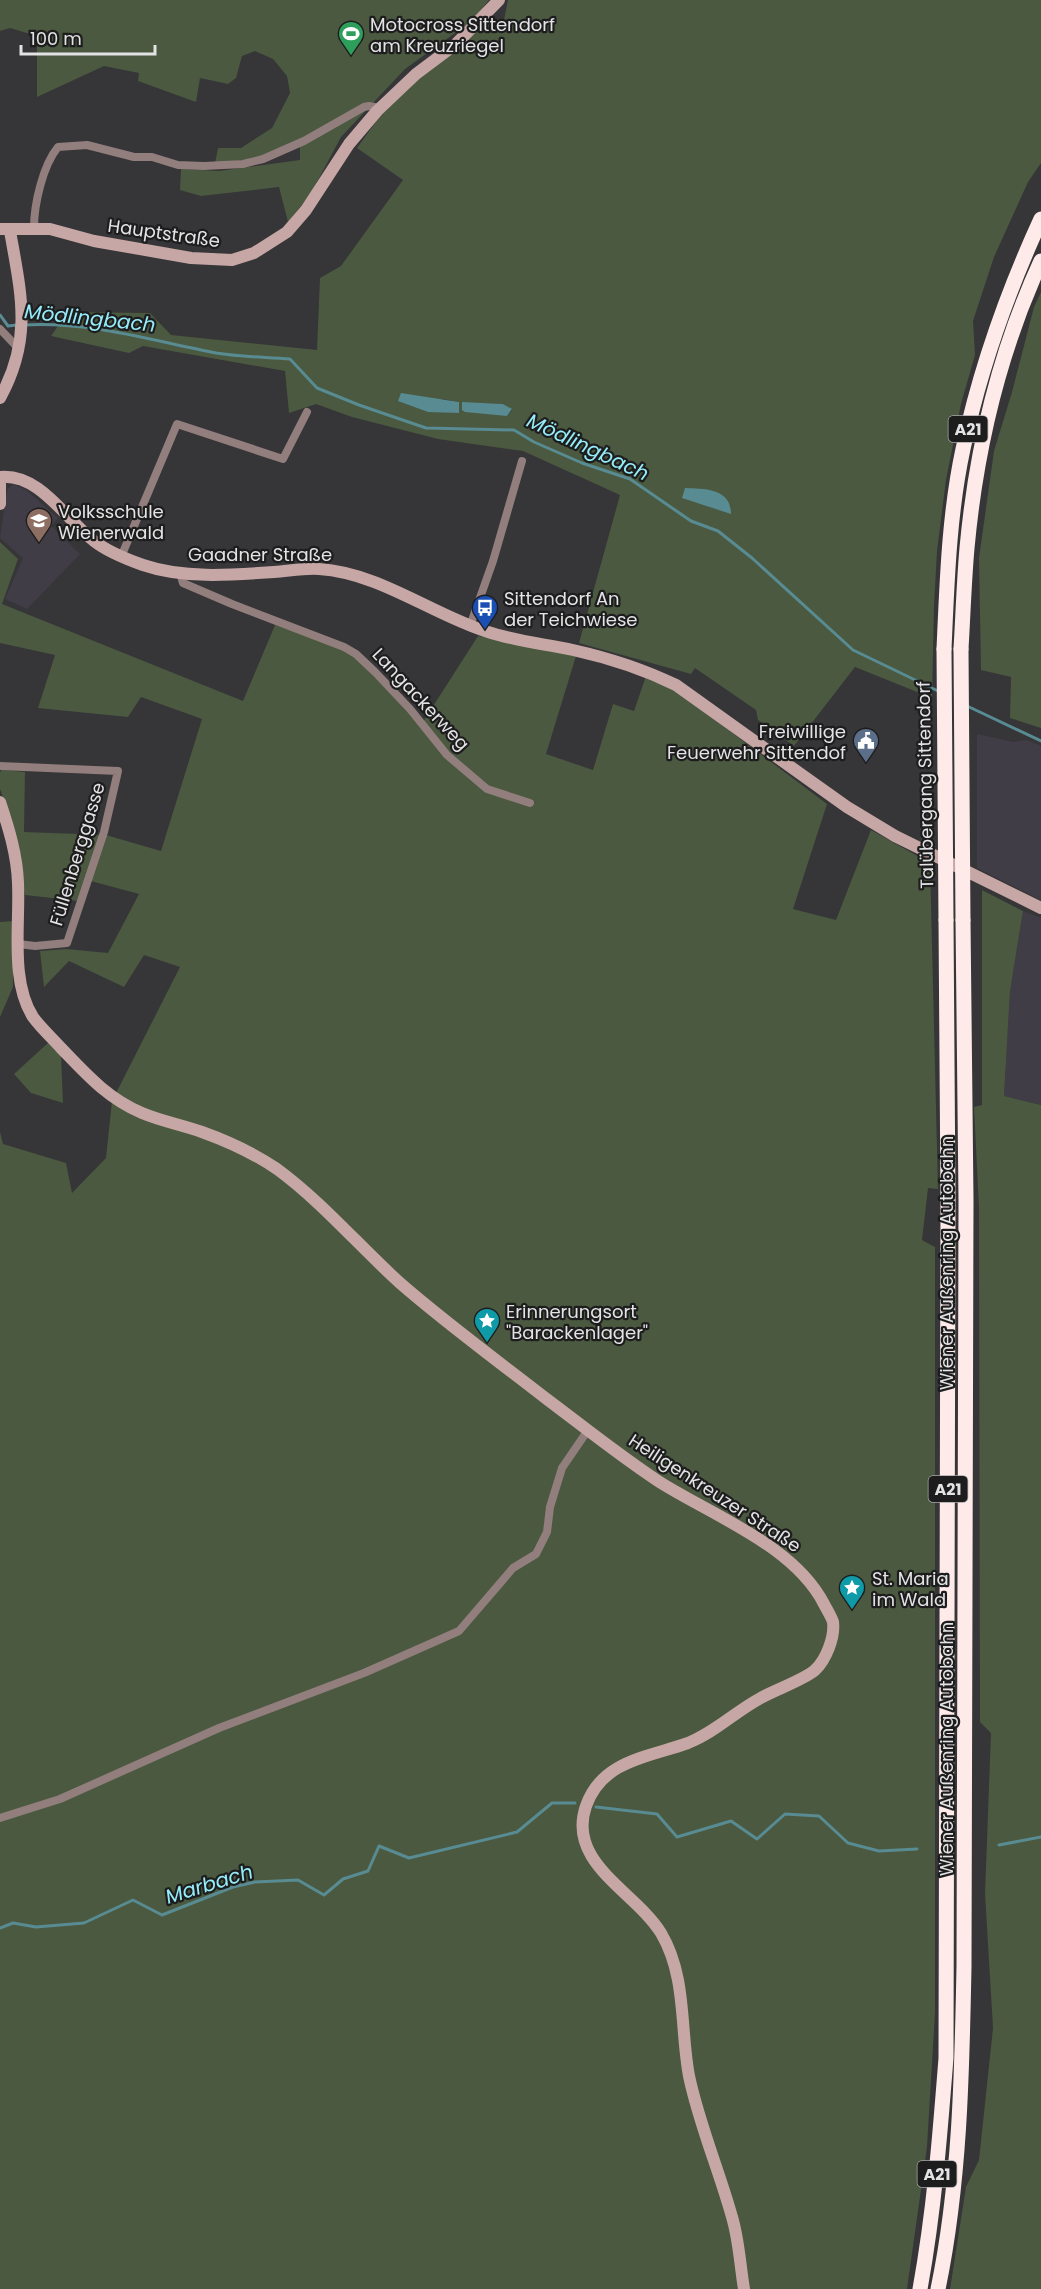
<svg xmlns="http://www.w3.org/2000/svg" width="1041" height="2289" viewBox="0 0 1041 2289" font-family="Poppins,sans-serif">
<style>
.built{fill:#413d46}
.green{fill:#4a593f;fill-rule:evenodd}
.water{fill:#588b92}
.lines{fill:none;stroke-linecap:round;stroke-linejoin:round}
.stream{stroke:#588b92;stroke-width:3}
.street{stroke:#927e7d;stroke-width:8}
.secondary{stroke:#c6a7a5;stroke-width:12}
.highway{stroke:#feeae9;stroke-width:15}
.highway-bridge{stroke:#feeae9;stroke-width:15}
.labels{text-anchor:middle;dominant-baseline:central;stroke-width:4.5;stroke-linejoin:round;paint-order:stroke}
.shield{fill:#1d1d1e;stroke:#a8a7a9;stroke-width:1.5}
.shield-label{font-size:16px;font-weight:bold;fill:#e3e2e4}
.poi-label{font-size:18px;fill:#e3e2e4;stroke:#1d1d1e;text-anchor:start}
.street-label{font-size:18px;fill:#e3e2e4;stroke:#1d1d1e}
.water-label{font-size:20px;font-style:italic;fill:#96edfa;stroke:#1d1d1e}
</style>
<rect width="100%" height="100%" fill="#363538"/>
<g class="built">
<path d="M13 484 26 490 58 518 51 526 80 554 27 609 5 599 23 558 0 538 7 490Z"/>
<path d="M977 734 1013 742 1027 740 1041 746V900L977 868Z"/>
<path d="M1023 911 1041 918V1105L1004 1096 1010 991Z"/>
</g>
<g class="green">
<path d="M0 0H489L473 20 405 69 341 137 310 195 288 222 279 187 201 196 180 190 181 169 219 171 300 160V140L259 158 215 163 218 148H241L272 128 290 93 287 76 273 59 255 51 242 56 236 78 228 84 200 78 196 102 138 81 139 73 104 66 37 97V36L10 28 0 31Z"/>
<path d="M508 0H1041V163L1028 182 994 257 973 321 975 355 961 404 946 480 937 551 934 606 932 698 855 667 794 746 758 720 756 710 695 668 691 674 579 643 620 495 523 451 438 439 352 417 316 404 289 413 285 371 143 346 129 353 51 336 68 312 150 313 171 335 317 350 320 278 341 266 403 180 357 148 385 109 412 83 488 22 504 20ZM442 399 458 402 459 412H428ZM462 403 503 404 512 410 507 416Z"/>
<path d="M1041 292V728L1010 718 1011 677 981 670 979 558 994 451 1012 392 1034 307Z"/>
<path d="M0 542 18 559 2 604 243 701 275 625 332 644 353 655 421 725 478 636 576 656 546 754 593 770 613 704 634 711 646 676 678 692 827 804 793 909 836 920 871 830 930 863 938 1189 928 1188 922 1240 935 1247V2013L927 2147 907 2289H0V1132L3 1144 66 1163 72 1193 106 1158 112 1101 180 967 144 955 124 987 69 961 44 987 40 951 66 949 108 953 139 894 87 880 79 901 25 895 13 825 0 789V772L2 770 25 772 24 832 106 835 161 851 202 719 141 697 128 717 38 708 55 655 0 643Z"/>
<path d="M982 890 1023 911 1010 991 1004 1096 1041 1105V2289H950L966 2187 979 2160 993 2028 985 1894 991 1733 980 1722 979 1208 974 1107 982 1105Z"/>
<path d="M13 921V987L0 1017V922Z"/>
<path d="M49 1042 61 1055 63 1103 31 1093 14 1074Z"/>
</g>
<g class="water">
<path d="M401 393 459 402V413L428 412 398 401Z"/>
<path d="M462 402 503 404 512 409 507 416 465 412 462 410Z"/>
<path d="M685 488C705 489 731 488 731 514L682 498Z"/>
</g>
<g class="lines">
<g class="stream">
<path d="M0 315 8 326 17 325"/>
<path d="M24 325C89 321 153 341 216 353 240 357 265 357 290 359L317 388 359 405 426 428 514 430 534 442 582 463 630 479 691 521 718 531 752 558 853 650 938 691"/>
<path d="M965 705 1041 741"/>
<path d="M596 1807 657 1814 677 1837 731 1821 757 1839 785 1814 819 1816 848 1843 879 1851 917 1849"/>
<path d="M999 1845 1041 1837"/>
<path d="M0 1928 13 1923 36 1927 84 1923 133 1900 162 1915 233 1887 255 1882 298 1880 324 1895 343 1879 368 1871 379 1846 409 1858 517 1832 552 1803H575"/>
</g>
<g class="street">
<path d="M34 228C34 204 43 165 58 147L87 145 134 157H152L178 165 204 166 243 164 263 159 304 141 364 107 369 106 380 108"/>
<path d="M0 329 19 349"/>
<path d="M121 557 177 424 283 459 307 412"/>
<path d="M180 573 183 583 232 604 344 647 356 654 375 672 410 709 447 755 487 789 530 803"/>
<path d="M470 626 493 561 522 461"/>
<path d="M0 766 118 771 104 832 67 943 35 946 18 944"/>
<path d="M0 1818 60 1799 219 1728 364 1673 459 1631 513 1568 536 1554 547 1532 550 1507 562 1468 588 1430"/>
</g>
<g class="secondary">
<path d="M0 229H50L94 241 191 258 232 260 254 253 287 232 306 210 349 144 377 111 416 74 456 44 499 0"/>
<path d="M0 398C33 338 21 294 10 231"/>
<path d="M0 477C40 473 66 520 94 541 108 552 126 559 143 565 184 579 232 575 274 572 289 571 304 568 319 569 380 573 431 614 488 632 516 641 545 644 573 650 609 658 643 669 676 685L847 807 895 836 1041 908"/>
<path d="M0 484V504"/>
<path d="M0 802C9 829 17 855 18 883 20 925 10 981 33 1017 41 1028 52 1038 61 1048 86 1074 108 1099 142 1113 161 1121 182 1125 202 1132 227 1141 255 1154 277 1169 322 1202 359 1246 400 1283 447 1324 498 1361 548 1400 584 1427 620 1456 658 1481 711 1515 794 1545 824 1604 826 1608 832 1618 833 1622 835 1637 826 1660 815 1670 806 1679 772 1691 759 1699 735 1712 714 1733 688 1743 649 1757 602 1760 586 1806 566 1863 636 1892 661 1933 687 1977 680 2029 689 2076 699 2124 719 2170 732 2217 739 2240 740 2265 744 2289"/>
</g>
<g class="highway">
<path d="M944 649C947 582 949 514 963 449 980 369 1007 293 1041 219"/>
<path d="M961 649C963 616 964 582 967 548 976 450 1000 350 1041 261"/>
<path d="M920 2289C934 2212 940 2135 946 2058L948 1200 946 920"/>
<path d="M938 2289C960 2183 962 2074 964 1966L966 1200 963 920"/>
</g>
<g class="highway-bridge">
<path d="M944 649 946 920"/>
<path d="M961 649 963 920"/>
</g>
</g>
<defs>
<symbol id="stadium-pin" viewBox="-11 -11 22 30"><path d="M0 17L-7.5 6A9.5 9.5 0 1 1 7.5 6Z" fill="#2e9e5b" stroke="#1d1d1e"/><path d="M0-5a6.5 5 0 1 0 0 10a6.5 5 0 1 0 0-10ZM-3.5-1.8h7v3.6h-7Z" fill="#fff"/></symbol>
<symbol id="school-pin" viewBox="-11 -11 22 30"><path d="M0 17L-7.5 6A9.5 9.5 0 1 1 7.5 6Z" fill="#8d6e63" stroke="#1d1d1e"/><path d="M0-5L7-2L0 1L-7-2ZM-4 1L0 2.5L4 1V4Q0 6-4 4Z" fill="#fff"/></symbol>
<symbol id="bus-pin" viewBox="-11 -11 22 30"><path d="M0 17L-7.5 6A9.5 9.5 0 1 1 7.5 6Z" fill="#1a4fb4" stroke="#1d1d1e"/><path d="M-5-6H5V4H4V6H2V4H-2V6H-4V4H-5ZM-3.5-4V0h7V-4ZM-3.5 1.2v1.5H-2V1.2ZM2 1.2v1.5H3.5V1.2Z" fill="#fff"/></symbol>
<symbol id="civic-pin" viewBox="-11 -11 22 30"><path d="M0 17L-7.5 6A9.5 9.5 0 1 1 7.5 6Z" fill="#5c6f8a" stroke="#1d1d1e"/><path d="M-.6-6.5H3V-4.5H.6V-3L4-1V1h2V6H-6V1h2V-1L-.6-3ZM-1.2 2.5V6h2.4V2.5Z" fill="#fff"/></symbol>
<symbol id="sight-pin" viewBox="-11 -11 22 30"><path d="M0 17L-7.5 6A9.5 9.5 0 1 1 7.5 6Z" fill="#0f9aa8" stroke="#1d1d1e"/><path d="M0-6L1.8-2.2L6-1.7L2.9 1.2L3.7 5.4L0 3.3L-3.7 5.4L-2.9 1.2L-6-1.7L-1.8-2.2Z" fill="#fff"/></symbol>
</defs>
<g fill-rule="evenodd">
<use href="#stadium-pin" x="336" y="19" width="30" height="40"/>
<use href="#school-pin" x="24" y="506" width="30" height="40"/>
<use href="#bus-pin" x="470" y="593" width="30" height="40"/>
<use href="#civic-pin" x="851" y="726" width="30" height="40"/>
<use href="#sight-pin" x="472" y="1306" width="30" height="40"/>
<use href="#sight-pin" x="837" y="1573" width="30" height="40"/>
</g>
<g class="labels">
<g class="shield">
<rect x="948.5" y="416" width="39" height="26" rx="4.5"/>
<rect x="928.5" y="1476" width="39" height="26" rx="4.5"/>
<rect x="917.5" y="2161" width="39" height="26" rx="4.5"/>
</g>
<g class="shield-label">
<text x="968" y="429">A21</text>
<text x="948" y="1489">A21</text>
<text x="937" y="2174">A21</text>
</g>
<g class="poi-label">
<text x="370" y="24">Motocross Sittendorf<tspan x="370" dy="21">am Kreuzriegel</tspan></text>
<text x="58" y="511">Volksschule<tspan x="58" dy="21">Wienerwald</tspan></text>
<text x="504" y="598">Sittendorf An<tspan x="504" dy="21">der Teichwiese</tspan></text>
<text x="846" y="731" text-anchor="end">Freiwillige<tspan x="846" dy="21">Feuerwehr Sittendof</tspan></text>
<text x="506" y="1311">Erinnerungsort<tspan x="506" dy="21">"Barackenlager"</tspan></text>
<text x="872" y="1578">St. Maria<tspan x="872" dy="21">im Wald</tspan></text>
</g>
<g class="street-label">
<text transform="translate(164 233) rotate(8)">Hauptstraße</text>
<text x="260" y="554">Gaadner Straße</text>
<text transform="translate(421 699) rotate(47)">Langackerweg</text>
<text transform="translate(925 785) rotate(-91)">Talübergang Sittendorf</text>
<text transform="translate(77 854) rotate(-73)">Füllenberggasse</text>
<text transform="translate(946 1263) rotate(-90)">Wiener Außenring Autobahn</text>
<text transform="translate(715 1493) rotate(33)">Heiligenkreuzer Straße</text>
<text transform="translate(946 1749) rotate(-90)">Wiener Außenring Autobahn</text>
</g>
<g class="water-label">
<text transform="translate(90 318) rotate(6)">Mödlingbach</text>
<text transform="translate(588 447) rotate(25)">Mödlingbach</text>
<text transform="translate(209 1884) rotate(-17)">Marbach</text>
</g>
</g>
<path d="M21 45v9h134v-9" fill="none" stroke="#e3e2e4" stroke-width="3"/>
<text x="30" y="45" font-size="18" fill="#e3e2e4" stroke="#1d1d1e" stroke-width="4.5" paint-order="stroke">100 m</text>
</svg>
